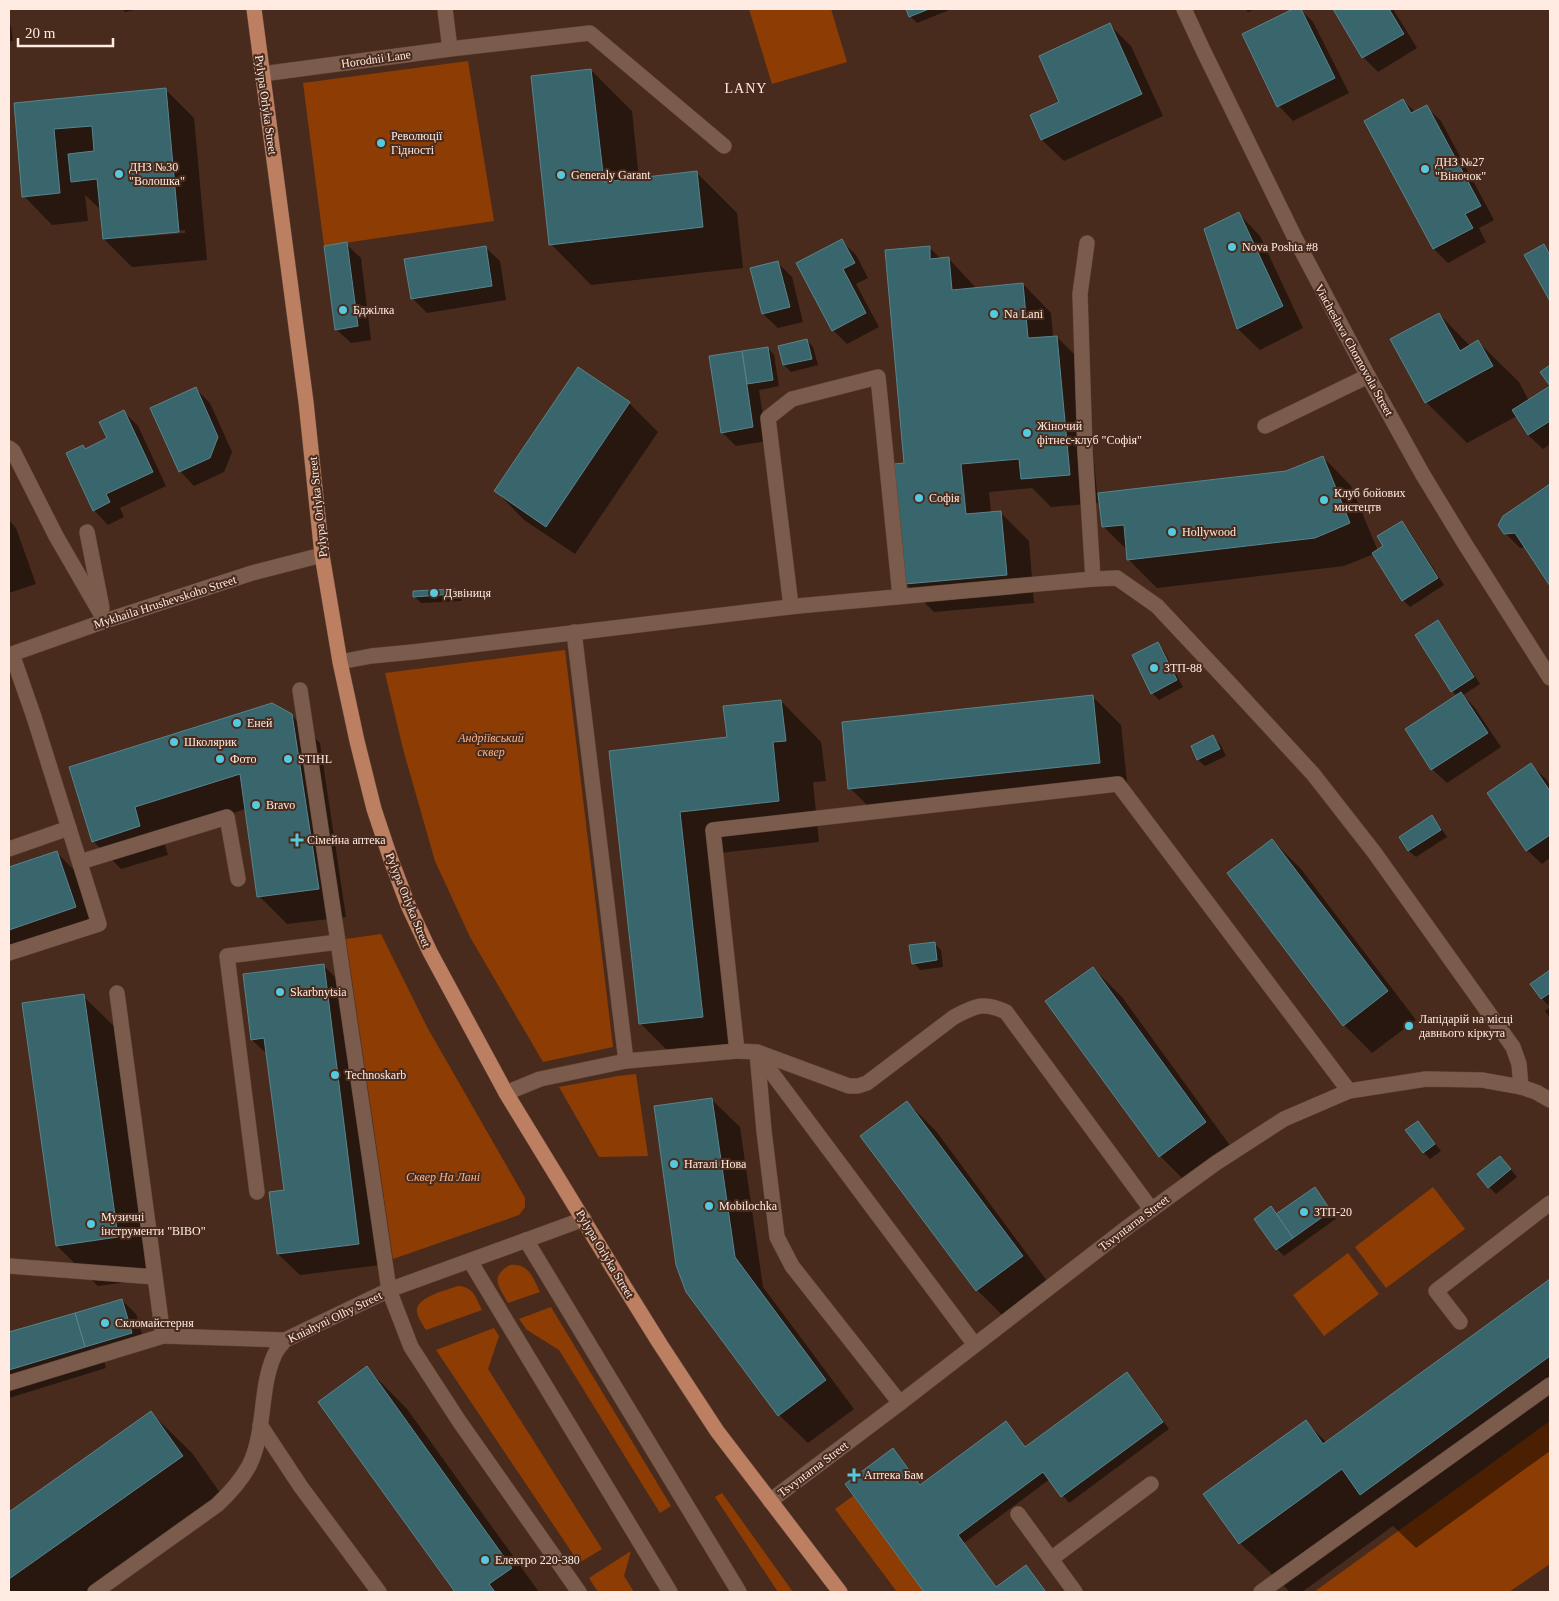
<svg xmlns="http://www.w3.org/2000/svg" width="1559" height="1601" viewBox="0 0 1559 1601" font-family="Georgia,serif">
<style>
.green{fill:#8d3c04}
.shadow{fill:#0007;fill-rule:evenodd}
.building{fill:#39656d;stroke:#58848d}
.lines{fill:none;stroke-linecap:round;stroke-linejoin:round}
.minor-casing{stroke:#60473a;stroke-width:16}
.major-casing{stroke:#60473a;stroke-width:16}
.minor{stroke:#7b5b4b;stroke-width:15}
.major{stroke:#bc7f61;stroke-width:15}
.poi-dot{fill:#55cadf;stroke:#492b1d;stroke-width:2}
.labels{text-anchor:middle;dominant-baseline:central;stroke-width:4;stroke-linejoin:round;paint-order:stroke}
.street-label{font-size:12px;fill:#ffebe2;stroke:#492b1d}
.poi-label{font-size:12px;fill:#ffebe2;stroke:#492b1d;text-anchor:start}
.park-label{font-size:12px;font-style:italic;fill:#f6b08d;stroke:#492b1d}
.neighbourhood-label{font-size:14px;letter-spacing:1px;fill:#ffebe2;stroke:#492b1d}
</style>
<rect width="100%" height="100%" fill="#492b1d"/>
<g class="green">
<path d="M749 9H831L847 62 772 84Z"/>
<path d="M468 61 494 221 324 246 303 83Z"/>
<path d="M565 650 613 1047 543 1062 470 937 435 861 403 749 385 673Z"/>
<path d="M381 934 427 1027 525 1198V1207L519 1215 393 1259 346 939Z"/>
<path d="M636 1074 648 1156 599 1157 559 1087 618 1076Z"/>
<path d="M1433 1187 1465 1229 1386 1288 1355 1247Z"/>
<path d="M1348 1253 1379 1294 1324 1336 1293 1295Z"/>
<path d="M510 1265C529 1263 533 1278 540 1292L508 1303C499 1286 489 1277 510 1265Z"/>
<path d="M458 1286C474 1287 476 1298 482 1310L426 1330C423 1325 418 1318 417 1312 415 1297 447 1290 458 1286Z"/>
<path d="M551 1307 671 1506 660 1513 559 1350 527 1330 519 1319Z"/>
<path d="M494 1328 499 1336 488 1369 602 1549 579 1563 436 1350Z"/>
<path d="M1550 1421V1564L1509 1592H1314Z"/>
<path d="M722 1493 793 1592H778L715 1497Z"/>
<path d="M853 1496 924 1592H897L835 1509Z"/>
<path d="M631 1551 624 1576 634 1592H598L589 1578Z"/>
</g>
<g class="shadow">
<path d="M122 9H140L125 12Z"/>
<path d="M907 9H952L917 23 910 16Z"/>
<path d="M1245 9H1255L1248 12Z"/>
<path d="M1296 9H1300L1313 22 1349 93 1293 121 1279 106 1243 35Z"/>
<path d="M1334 9H1393L1417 48 1378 72 1363 57Z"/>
<path d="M9 24 11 26 13 41H9Z"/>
<path d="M1110 25 1131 46 1163 116 1064 161 1042 140 1032 116 1061 102Z"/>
<path d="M591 70 632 111 639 179 697 173 737 213 743 268 591 285 551 244Z"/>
<path d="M166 90 194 118 207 260 132 267 104 239 101 210 85 195 88 221 52 225 24 196 15 104ZM185 230V233L128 238V236Z"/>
<path d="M1403 100 1415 112 1426 107 1441 121 1494 220 1479 228 1486 242 1448 263 1434 249 1365 121Z"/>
<path d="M1239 214 1260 236 1303 328 1260 350 1238 329 1205 229Z"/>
<path d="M841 240 856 255 868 278 856 284 879 327 847 344 833 330Z"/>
<path d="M346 244 361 258 371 340 351 343 336 329Z"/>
<path d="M1544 245 1550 252V299L1526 256Z"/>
<path d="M485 247 500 261 506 300 427 313 412 298Z"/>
<path d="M929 247 941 259 948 258 977 289 1023 284 1051 313 1053 337H1057L1085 365 1098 503 1051 507 1032 488 989 492 991 513 1000 512 1029 541 1034 603 934 612 906 584V465Z"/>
<path d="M777 262 792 277 803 322 778 328 763 314 752 269Z"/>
<path d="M1439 314 1470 346 1478 342 1519 382 1529 401 1550 388V444L1543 449 1528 435 1517 416 1467 443 1426 402Z"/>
<path d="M807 340 813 347 818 365 791 372 784 365 779 347Z"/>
<path d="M768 348 774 355 779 386 759 390 767 441 736 446 722 432 710 357Z"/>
<path d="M578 369 629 403 658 432 575 554 524 520 496 491Z"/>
<path d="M196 389 210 403 232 452 224 472 194 486 180 471Z"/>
<path d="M124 412 138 426 166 486 120 508 124 517 108 525 94 510 83 447 86 450 108 439Z"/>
<path d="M1323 457 1351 486 1378 551 1385 546 1401 522 1408 529 1444 585 1410 607 1403 600 1374 554 1344 566 1157 588 1128 559V551L1104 527 1287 472Z"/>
<path d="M1550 485V583L1526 547 1520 548 1505 533 1504 517Z"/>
<path d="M9 520 16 528 36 584 9 593Z"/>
<path d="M455 590 461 597 462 601 421 603 414 596Z"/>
<path d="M1438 622 1444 629 1480 684 1463 695 1475 708 1501 747 1447 783 1432 769 1457 696 1452 691Z"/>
<path d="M1158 644 1164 651 1183 687 1159 700 1152 693Z"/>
<path d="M1093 697 1121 725 1128 791 878 816 850 788Z"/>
<path d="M781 701 821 742 826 781 813 782 819 842 720 853 743 1057 681 1064 640 1023 610 752 728 738Z"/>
<path d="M291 715 320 743 346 917 287 924 259 896 246 809 162 835 168 855 121 869 93 841 70 768Z"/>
<path d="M1213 737 1220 744 1226 756 1205 766 1198 760 1193 747Z"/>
<path d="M1531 765 1546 779 1550 786V858L1542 864 1527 850Z"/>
<path d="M1432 817 1438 824 1447 837 1416 857 1409 851 1401 837Z"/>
<path d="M1272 840 1301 869 1416 1020 1372 1053 1344 1025Z"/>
<path d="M56 852 78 874 96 929 9 958V868Z"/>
<path d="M934 943 941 950 943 967 920 970 914 963Z"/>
<path d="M323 965 345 987 380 1265 300 1275 278 1254 285 1191 268 1055 252 1040Z"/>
<path d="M1093 968 1122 997 1234 1151 1188 1184 1160 1156Z"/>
<path d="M1550 971V1007L1542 999 1532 984Z"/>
<path d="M83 996 124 1036 158 1278 98 1286 57 1246Z"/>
<path d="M1550 1007V1018L1545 1011Z"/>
<path d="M711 1099 740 1127 763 1287 854 1409 808 1443 779 1415 687 1292Z"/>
<path d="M907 1102 936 1131 1050 1285 1005 1318 977 1290Z"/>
<path d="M1417 1122 1441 1151 1430 1159 1423 1152Z"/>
<path d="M1500 1157 1517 1177 1496 1194 1489 1187Z"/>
<path d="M1314 1189 1321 1196 1337 1218 1284 1256 1277 1249 1255 1219 1271 1208 1277 1215Z"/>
<path d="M1550 1281V1451L1416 1548 1393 1526 1302 1592H1290L1240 1543 1306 1422 1327 1443Z"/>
<path d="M122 1300 136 1314 146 1347 104 1360 106 1368 9 1398V1334Z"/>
<path d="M367 1368 407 1409 539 1592H456L320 1402Z"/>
<path d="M1127 1374 1133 1380 1169 1429 1069 1503 1050 1479 964 1543 997 1588 1026 1567 1047 1592H926L847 1484 893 1450 900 1457 921 1485 1006 1423 1026 1448Z"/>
<path d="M151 1413 192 1453 223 1497 88 1592H9V1513Z"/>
</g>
<g class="building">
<path d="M906 9H929L909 17Z"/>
<path d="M1293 9H1301L1335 78 1277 107 1242 34Z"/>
<path d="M1333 9H1389L1404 34 1362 58Z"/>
<path d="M1110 23 1142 94 1041 140 1030 115 1059 102 1039 56Z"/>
<path d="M591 69 604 182 697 171 703 227 549 245 531 76Z"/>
<path d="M166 88 179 232 103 239 97 179 71 182 68 154 94 151 92 126 54 129 60 193 22 197 14 103Z"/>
<path d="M1403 99 1411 113 1427 105 1481 206 1465 214 1473 228 1433 249 1364 121Z"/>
<path d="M1239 212 1283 306 1237 329 1204 229Z"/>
<path d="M842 239 855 263 843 269 866 313 832 331 796 263Z"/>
<path d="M347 242 358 326 335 330 324 246Z"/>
<path d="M1544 244 1550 255V301L1524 255Z"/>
<path d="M486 246 492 286 411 299 404 259Z"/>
<path d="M930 246V259L949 257 952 290 1023 283 1028 338 1057 336 1070 475 1021 479 1019 459 961 464 966 514 1001 511 1007 575 905 584 894 464 904 463 885 250Z"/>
<path d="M778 261 790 307 762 314 750 268Z"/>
<path d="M1439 313 1460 351 1478 340 1493 366 1425 403 1390 339Z"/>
<path d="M807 339 812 359 783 365 778 346Z"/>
<path d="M768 347 773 380 747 384 742 351Z"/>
<path d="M742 351 753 427 721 433 709 356Z"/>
<path d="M1550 365V421L1528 435 1512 410 1550 386 1540 372Z"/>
<path d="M578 367 630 402 546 527 494 491Z"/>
<path d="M196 387 218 437 210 458 179 472 150 408Z"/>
<path d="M124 410 153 472 106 494 110 502 93 511 66 453 83 445 85 449 107 438 99 422Z"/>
<path d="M1323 456 1350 523 1315 538 1127 560 1124 525 1102 527 1098 493 1286 471Z"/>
<path d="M1550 484V586L1515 533 1504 534 1498 525 1503 516Z"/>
<path d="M1402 521 1438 578 1402 601 1372 553 1383 546 1377 536Z"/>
<path d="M455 589V594L413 597V591Z"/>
<path d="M1438 620 1474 677 1451 692 1415 635Z"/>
<path d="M1158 642 1177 680 1151 694 1132 655Z"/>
<path d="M1461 692 1488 733 1431 770 1405 729Z"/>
<path d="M1093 695 1100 763 848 789 842 722Z"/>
<path d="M781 700 786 741 773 742 779 801 680 812 703 1017 639 1024 609 751 727 737 723 706Z"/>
<path d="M272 703 292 714 319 889 257 897 240 774 135 807 140 826 92 842 69 767Z"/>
<path d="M1213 735 1220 749 1197 760 1191 746Z"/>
<path d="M1531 763 1550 791V835L1526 851 1487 793Z"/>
<path d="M1432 815 1441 830 1408 851 1399 837Z"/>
<path d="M1272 839 1388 991 1343 1026 1227 873Z"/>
<path d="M57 851 76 907 9 930V867Z"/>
<path d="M935 942 937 960 912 964 909 945Z"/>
<path d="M324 964 359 1244 277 1254 269 1192 284 1190 264 1038 251 1040 243 974Z"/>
<path d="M1093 967 1206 1122 1159 1157 1045 1001Z"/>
<path d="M1550 970V993L1541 999 1530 984Z"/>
<path d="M84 994 118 1237 56 1246 22 1003Z"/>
<path d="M712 1098 735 1257 826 1380 778 1416 686 1292 676 1265 654 1106Z"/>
<path d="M907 1101 1023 1256 976 1291 860 1136Z"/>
<path d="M1418 1121 1435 1144 1423 1153 1405 1130Z"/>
<path d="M1500 1156 1511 1169 1488 1188 1477 1174Z"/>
<path d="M1315 1187 1331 1211 1293 1238 1276 1214Z"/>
<path d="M1271 1206 1293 1238 1276 1250 1254 1219Z"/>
<path d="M1550 1279V1356L1360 1495 1342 1469 1239 1544 1203 1494 1306 1420 1323 1444Z"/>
<path d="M122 1299 132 1333 85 1347 75 1313Z"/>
<path d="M75 1313 85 1347 9 1370V1332Z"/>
<path d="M367 1366 512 1568 489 1584 495 1592H455L318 1402Z"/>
<path d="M1127 1372 1163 1422 1061 1497 1043 1472 958 1535 996 1587 1026 1565 1046 1592H924L845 1484 893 1448 920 1485 1006 1421 1025 1447Z"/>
<path d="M151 1411 183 1456 9 1579V1512Z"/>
</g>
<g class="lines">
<defs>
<g id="minor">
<path d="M1184 9 1202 48 1296 240 1368 376 1423 475 1465 544 1550 678"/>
<path d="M450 49 590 33 724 146"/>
<path d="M262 74 450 49 445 9"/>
<path d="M1087 243 1080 294 1085 451 1093 579"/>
<path d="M1265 426 1368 376"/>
<path d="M9 448 13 451 56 536 105 621"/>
<path d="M87 532 102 608"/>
<path d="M791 606 768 418 792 399 878 377 900 596"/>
<path d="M574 632 626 1061"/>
<path d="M9 655 105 621 252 573 322 555"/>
<path d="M340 662 371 656 413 652 798 606 1093 579 1117 578 1157 606 1231 685 1313 774 1374 852 1513 1047 1519 1064 1521 1087"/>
<path d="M300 690 338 942 389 1290 411 1347 459 1421 579 1592"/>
<path d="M9 849 69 828"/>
<path d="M80 862 227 817 238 879"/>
<path d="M9 953 99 924 34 717 12 654"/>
<path d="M117 993 163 1336 285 1340"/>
<path d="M757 1052 849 1086H858L867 1083 954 1017C975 1006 984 1001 1006 1012L1151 1209"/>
<path d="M757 1053 975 1345"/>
<path d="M506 1093 540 1079 626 1061 737 1051"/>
<path d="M257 1192 227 956 338 942"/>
<path d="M526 1240 739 1592"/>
<path d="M470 1261 670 1592"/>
<path d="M9 1266 155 1277"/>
<path d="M1460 1322 1436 1291 1550 1203"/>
<path d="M9 1383 163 1336"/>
<path d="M900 1403 792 1266 777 1237 764 1131 757 1052 737 1051 713 830 1118 784 1349 1091"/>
<path d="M260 1425 301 1487 379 1592"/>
<path d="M770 1501 900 1403 1129 1226 1216 1163 1284 1119 1349 1091 1426 1079 1482 1080 1521 1087 1536 1092 1550 1100"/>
<path d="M1018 1514 1075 1592"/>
<path d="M1051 1559 1151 1484"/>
<path d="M95 1592 217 1505C230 1493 240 1482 249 1466 266 1432 259 1390 274 1356 276 1350 281 1345 285 1340L389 1290 584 1219"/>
<path d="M1261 1592 1550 1385"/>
</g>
<path id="major" d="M254 9 306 402 322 555 340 662 357 741 374 809 391 860 408 905 430 952 506 1093 614 1270 660 1344 717 1431 840 1592"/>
</defs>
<use href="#minor" class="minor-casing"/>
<use href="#major" class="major-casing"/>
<use href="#minor" class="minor"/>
<use href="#major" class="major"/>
</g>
<g class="poi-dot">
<circle cx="381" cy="143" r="5"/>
<circle cx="1425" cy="169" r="5"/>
<circle cx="119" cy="174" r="5"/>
<circle cx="561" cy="175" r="5"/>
<circle cx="1232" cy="247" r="5"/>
<circle cx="343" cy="310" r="5"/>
<circle cx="994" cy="314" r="5"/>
<circle cx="1027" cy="433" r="5"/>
<circle cx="919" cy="498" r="5"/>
<circle cx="1324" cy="500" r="5"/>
<circle cx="1172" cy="532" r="5"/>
<circle cx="434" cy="593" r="5"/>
<circle cx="1154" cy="668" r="5"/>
<circle cx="237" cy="723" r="5"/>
<circle cx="174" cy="742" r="5"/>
<circle cx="220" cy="759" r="5"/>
<circle cx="288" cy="759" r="5"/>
<circle cx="256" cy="805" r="5"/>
<path d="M294.5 832.5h5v5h5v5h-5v5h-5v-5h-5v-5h5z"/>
<circle cx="280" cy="992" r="5"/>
<circle cx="1409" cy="1026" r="5"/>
<circle cx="335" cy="1075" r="5"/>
<circle cx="674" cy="1164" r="5"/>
<circle cx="709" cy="1206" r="5"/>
<circle cx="1304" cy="1212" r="5"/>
<circle cx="91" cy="1224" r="5"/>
<circle cx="105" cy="1323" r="5"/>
<path d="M851.5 1467.5h5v5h5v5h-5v5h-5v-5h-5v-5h5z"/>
<circle cx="485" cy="1560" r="5"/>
</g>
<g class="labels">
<g class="street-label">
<text transform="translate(376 59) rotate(-8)">Horodnii Lane</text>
<text transform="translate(266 105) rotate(82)">Pylypa Orlyka Street</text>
<text transform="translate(1354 350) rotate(61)">Viacheslava Chornovola Street</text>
<text transform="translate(318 507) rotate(-96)">Pylypa Orlyka Street</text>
<text transform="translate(165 602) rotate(-18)">Mykhaila Hrushevskoho Street</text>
<text transform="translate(408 900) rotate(68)">Pylypa Orlyka Street</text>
<text transform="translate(1134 1223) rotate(-37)">Tsvyntarna Street</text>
<text transform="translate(605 1254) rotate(59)">Pylypa Orlyka Street</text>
<text transform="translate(335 1317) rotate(-26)">Kniahyni Olhy Street</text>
<text transform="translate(813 1469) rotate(-37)">Tsvyntarna Street</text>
</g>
<g class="poi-label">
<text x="391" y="136">Революції<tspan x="391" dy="14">Гідності</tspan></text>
<text x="1435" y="162">ДНЗ №27<tspan x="1435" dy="14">"Віночок"</tspan></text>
<text x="129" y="167">ДНЗ №30<tspan x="129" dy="14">"Волошка"</tspan></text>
<text x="571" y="175">Generaly Garant</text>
<text x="1242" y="247">Nova Poshta #8</text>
<text x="353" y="310">Бджілка</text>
<text x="1004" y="314">Na Lani</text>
<text x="1037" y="426">Жіночий<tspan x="1037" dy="14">фітнес-клуб "Софія"</tspan></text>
<text x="1334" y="493">Клуб бойових<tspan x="1334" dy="14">мистецтв</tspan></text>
<text x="929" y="498">Софія</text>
<text x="1182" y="532">Hollywood</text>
<text x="444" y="593">Дзвіниця</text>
<text x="1164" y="668">ЗТП-88</text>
<text x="247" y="723">Еней</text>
<text x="184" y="742">Школярик</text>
<text x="230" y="759">Фото</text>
<text x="298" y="759">STIHL</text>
<text x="266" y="805">Bravo</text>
<text x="307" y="840">Сімейна аптека</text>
<text x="290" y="992">Skarbnytsia</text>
<text x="1419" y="1019">Лапідарій на місці<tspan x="1419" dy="14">давнього кіркута</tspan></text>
<text x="345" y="1075">Technoskarb</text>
<text x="684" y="1164">Наталі Нова</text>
<text x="719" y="1206">Mobilochka</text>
<text x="1314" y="1212">ЗТП-20</text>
<text x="101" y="1217">Музичні<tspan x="101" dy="14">інструменти "ВІВО"</tspan></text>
<text x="115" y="1323">Скломайстерня</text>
<text x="864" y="1475">Аптека Бам</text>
<text x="495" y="1560">Електро 220-380</text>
</g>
<g class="park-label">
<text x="491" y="738">Андріївський<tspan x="491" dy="14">сквер</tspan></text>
<text x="443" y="1177">Сквер На Лані</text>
</g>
<g class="neighbourhood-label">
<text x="746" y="88">LANY</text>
</g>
</g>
<rect width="1559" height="1601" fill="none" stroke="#ffebe2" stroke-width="20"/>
<path d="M18 38v8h95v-8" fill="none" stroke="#ffebe2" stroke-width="2.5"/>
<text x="25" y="38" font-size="15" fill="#ffebe2" stroke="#492b1d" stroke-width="4" paint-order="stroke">20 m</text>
</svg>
